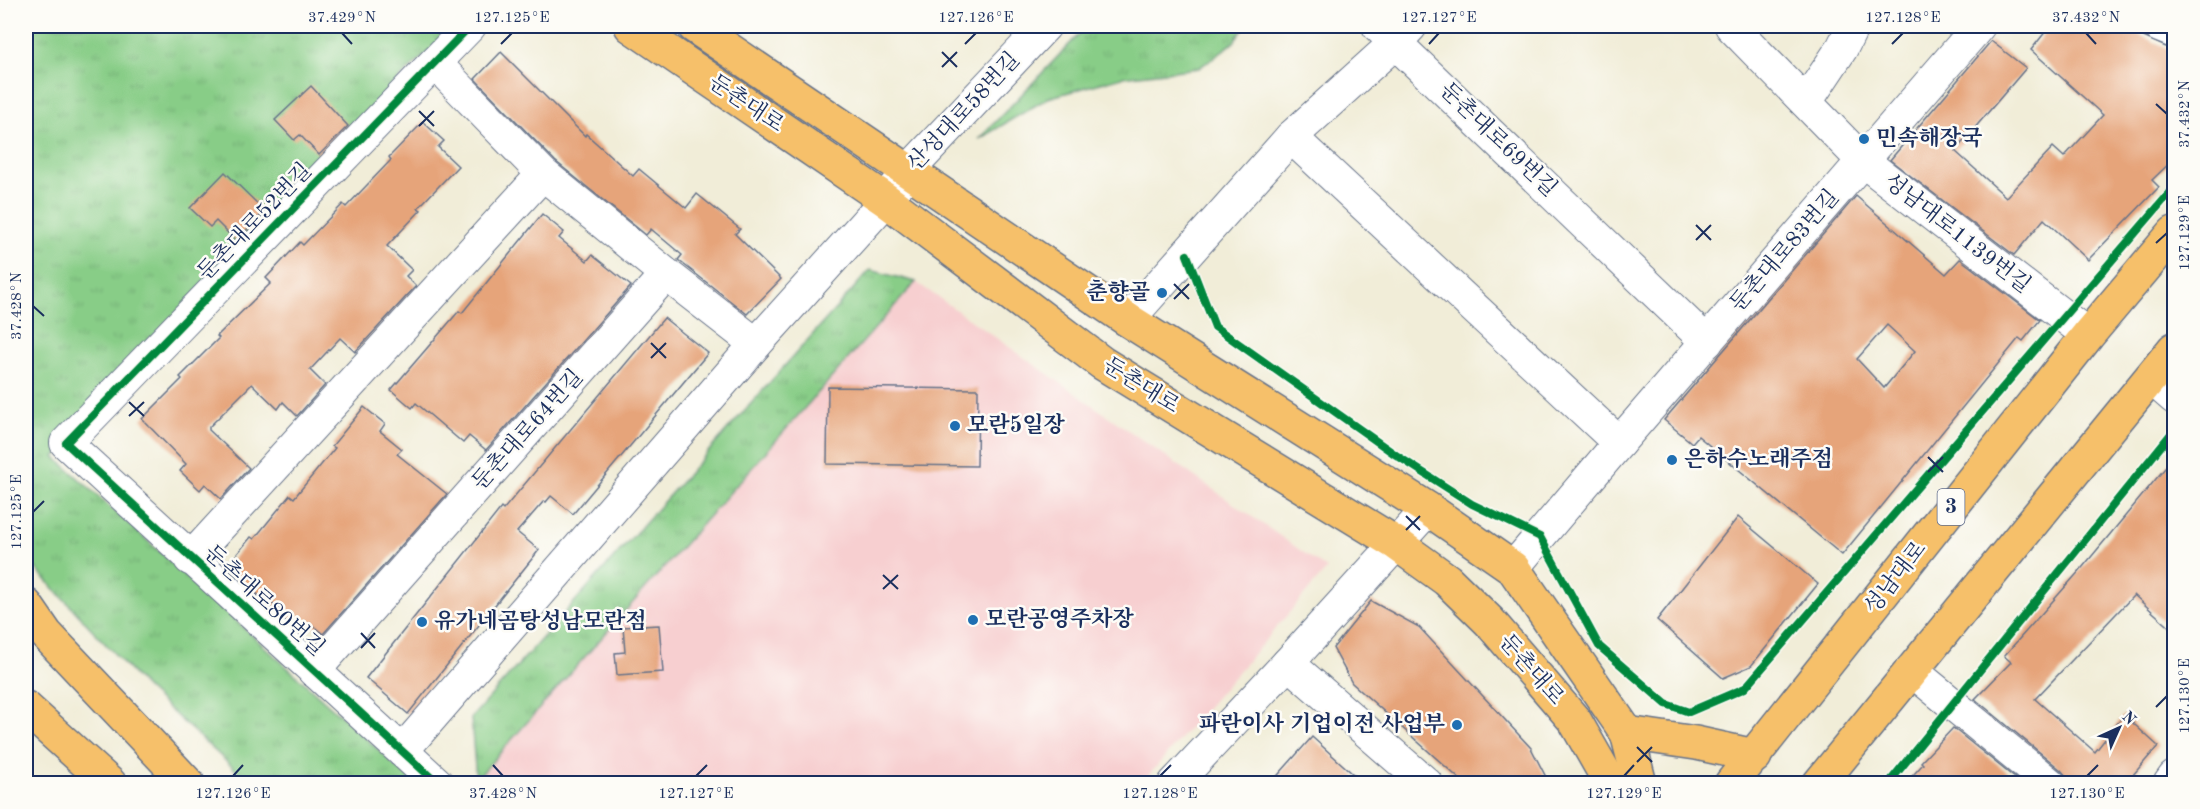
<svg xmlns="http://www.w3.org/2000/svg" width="2200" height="809" viewBox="0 0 2200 809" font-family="'Old Standard TT','Noto Serif KR',serif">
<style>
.built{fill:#f7cfd0}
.park{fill:url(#park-tufts);stroke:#527e72;stroke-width:1.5}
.building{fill:#e6a47a;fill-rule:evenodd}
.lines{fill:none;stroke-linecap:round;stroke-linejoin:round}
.minor-casing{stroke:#667289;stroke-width:34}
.major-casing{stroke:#667289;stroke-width:36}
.highway-casing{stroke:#667289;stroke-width:36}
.minor{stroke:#fff;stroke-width:32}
.major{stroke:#f6c06b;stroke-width:33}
.highway{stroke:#f6c06b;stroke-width:33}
.cycleway-casing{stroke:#fdfcf7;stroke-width:11}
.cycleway{stroke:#00873e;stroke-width:8}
.ticks{fill:none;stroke:#1b2f5e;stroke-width:2}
.poi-dot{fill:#1f6fb2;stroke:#fdfcf7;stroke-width:2}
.labels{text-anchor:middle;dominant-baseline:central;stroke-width:5;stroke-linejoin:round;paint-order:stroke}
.shield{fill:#fdfcf7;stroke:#5f6c8c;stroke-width:1.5}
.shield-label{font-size:21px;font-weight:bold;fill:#1b2f5e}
.street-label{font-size:22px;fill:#1b2f5e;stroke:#fdfcf7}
.poi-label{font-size:22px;font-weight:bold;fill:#1b2f5e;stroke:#fdfcf7;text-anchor:start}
.neatline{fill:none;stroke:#1b2f5e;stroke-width:2}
.ticks-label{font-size:15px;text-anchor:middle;fill:#1b2f5e}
</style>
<defs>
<pattern id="park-tufts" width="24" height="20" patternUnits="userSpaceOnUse" patternTransform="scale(1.5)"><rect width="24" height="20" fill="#88cd87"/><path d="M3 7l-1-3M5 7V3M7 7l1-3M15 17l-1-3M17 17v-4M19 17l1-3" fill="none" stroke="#75b077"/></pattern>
</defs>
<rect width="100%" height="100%" fill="#fdfcf7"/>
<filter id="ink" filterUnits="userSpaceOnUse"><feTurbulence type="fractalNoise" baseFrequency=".0167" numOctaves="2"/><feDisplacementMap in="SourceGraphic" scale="12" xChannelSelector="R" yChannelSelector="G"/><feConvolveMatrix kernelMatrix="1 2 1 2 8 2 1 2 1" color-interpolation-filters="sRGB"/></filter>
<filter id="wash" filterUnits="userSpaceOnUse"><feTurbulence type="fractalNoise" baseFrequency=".008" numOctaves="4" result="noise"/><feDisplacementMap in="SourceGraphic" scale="24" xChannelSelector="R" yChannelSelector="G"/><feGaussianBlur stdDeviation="1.35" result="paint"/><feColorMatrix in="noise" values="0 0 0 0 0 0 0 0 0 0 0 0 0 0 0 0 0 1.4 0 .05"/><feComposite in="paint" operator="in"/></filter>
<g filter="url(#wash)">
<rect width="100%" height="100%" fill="#f1edd8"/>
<path class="built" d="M916 282 1327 569 1142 783 479 784 476 780Z"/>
<g class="park">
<path d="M26 26H456L398 80 55 457 415 783H250L147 689 26 558Z"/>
<path d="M1087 26H1245L1234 42 1199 68 1122 77 1048 98 979 139Z"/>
<path d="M870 270 916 282 476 780 471 718Z"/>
</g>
<g id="blocks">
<g class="building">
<path d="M2050 26H2119L2175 51V158L2152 180 2159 187 2088 260 2044 219 2014 255 1890 160 1991 41 2026 68 1955 151 2006 197 2053 147 2064 157 2103 115 2031 50Z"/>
<path d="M501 52 585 136 586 134 633 176 639 169 686 208 697 194 740 229 735 234 781 279 747 314 678 260 682 255 651 229 646 235 555 161 475 79Z"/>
<path d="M311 86 348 126 319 155 300 135 294 140 275 120Z"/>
<path d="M423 122 444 141 438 147 458 166 418 208 421 210 387 246 412 270 406 276 416 286 355 352 340 338 310 370 325 385 297 416 283 402 278 409 252 384 209 427V430L249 468 221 499 205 484 200 490 180 471 186 464 142 419 182 379 180 377 219 338 217 336 271 283 266 278 300 242 303 245 343 204 346 207 391 160 389 157Z"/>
<path d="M225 172 265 211 236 241 216 221 210 227 190 208Z"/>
<path d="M1856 196 1946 274 1960 259 2040 320 2023 341 2019 338 1842 555 1698 436 1692 443 1664 420ZM1887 325 1915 351 1884 388 1857 359Z"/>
<path d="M542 214 564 232 559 238 587 261 592 255 631 286 486 450 469 436 463 443 416 403 412 408 391 390 459 311 462 313Z"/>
<path d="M664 318 708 353 573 514 551 496 546 502 544 501 517 532 539 550 408 714 366 678 501 508 503 510Z"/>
<path d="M828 387 978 389 977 466 827 464Z"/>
<path d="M364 407 385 424 380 431 402 449 397 454 447 494 323 634 310 623 305 630 270 602 268 604 227 566 251 537 254 539 290 495 294 498 335 448 332 446Z"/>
<path d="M2175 456V632L2134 595 2035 699 2095 752 2124 715 2158 746 2126 783H2067V777L2061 770 1975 699 2011 662 2004 656 2082 568Z"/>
<path d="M1738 517 1818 584 1751 666 1723 678 1657 620Z"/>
<path d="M1371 601 1419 627 1531 748 1549 783H1464L1352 683 1333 648Z"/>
<path d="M659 625 663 672 617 675 615 653 625 652 623 627Z"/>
<path d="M1953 728 2021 783H1906L1923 764 1921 762Z"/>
<path d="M1312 737 1363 783H1271Z"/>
</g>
</g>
</g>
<g filter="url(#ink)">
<use href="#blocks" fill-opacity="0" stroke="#667289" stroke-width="1.5"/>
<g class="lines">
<defs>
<g id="minor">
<path d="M1378 26 1707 342"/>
<path d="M1731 26 1863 161 2088 335"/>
<path d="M2159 26 2174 32"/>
<path d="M435 63 543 174 666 274 756 344"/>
<path d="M1806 102 1842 48 1853 26"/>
<path d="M1291 137 1619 443"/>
<path d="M1128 320 1291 137 1396 42 1411 26"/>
<path d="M2151 378 2174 398"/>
<path d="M190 559 543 174"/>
<path d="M1513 568 1613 450 1979 26"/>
<path d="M1288 663 1427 784"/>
<path d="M1911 670 2050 784"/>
<path d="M314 671 666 274"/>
<path d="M403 750 756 344 886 200 909 170 1045 26"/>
<path d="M438 784 66 443 470 26"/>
<path d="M1174 784 1288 663 1428 509"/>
<path d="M2169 784 2174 777"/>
</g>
<g id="major">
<path d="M631 26 886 200 1102 363 1397 544 1447 580 1489 621 1575 721 1611 784"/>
<path d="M694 26 1128 320 1428 509 1513 568 1627 733 1640 784"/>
<path d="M1627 733 1696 743 1755 756"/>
<path d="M1731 784 2088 335 2174 233"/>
<path d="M1819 784 2174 349"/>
</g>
<g id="highway">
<path d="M26 605 46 634 188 784"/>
<path d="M26 708 110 784"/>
</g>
</defs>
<use href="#minor" class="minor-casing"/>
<use href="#major" class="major-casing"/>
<use href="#highway" class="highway-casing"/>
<use href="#minor" class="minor"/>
<use href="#major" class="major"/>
<use href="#highway" class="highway"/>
<defs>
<g id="cycleway">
<path d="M1187 255 1215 327 1396 455 1472 504 1540 537 1599 646 1666 704 1689 712 1745 688 2174 188"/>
<path d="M438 784 66 443 470 26"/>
<path d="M1888 784 2174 430"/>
</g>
</defs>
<use href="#cycleway" class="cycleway-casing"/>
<use href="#cycleway" class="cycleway"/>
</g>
</g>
<path class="ticks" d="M342 33 352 44M2086 33 2096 44M501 44 512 33M965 44 976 33M1429 44 1439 33M1892 44 1903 33M942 52 957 67M942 67 957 52M2156 104 2167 114M419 111 434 126M419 126 434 111M1696 225 1711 240M1696 240 1711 225M2156 243 2167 233M1174 284 1189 299M1174 299 1189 284M33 306 44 316M651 343 666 358M651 358 666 343M129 402 144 416M129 416 144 402M1928 457 1943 472M1928 472 1943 457M33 512 44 501M1406 516 1420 530M1406 530 1420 516M883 575 898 589M883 589 898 575M361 633 375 648M361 648 375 633M2156 707 2167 696M1637 747 1652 762M1637 762 1652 747M493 765 503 776M233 776 243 765M696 776 707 765M1160 776 1171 765M1624 776 1634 765M2087 776 2098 765"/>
<g class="poi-dot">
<circle cx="1864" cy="139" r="6"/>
<circle cx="1162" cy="293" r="6"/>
<circle cx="955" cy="426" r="6"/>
<circle cx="1672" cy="460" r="6"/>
<circle cx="973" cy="620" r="6"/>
<circle cx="422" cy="622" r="6"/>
<circle cx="1457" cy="725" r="6"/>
</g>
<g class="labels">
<rect class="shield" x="1937.5" y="489" width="27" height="36" rx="4.5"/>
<g class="shield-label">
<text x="1951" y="507">3</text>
</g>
<g class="street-label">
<text transform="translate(746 104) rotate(34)">둔촌대로</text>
<text transform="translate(964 112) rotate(-47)">산성대로58번길</text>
<text transform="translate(1498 140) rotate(44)">둔촌대로69번길</text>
<text transform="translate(255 222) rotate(-46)">둔촌대로52번길</text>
<text transform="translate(1957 234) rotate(38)">성남대로1139번길</text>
<text transform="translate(1785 251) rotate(-49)">둔촌대로83번길</text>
<text transform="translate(1141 386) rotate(32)">둔촌대로</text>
<text transform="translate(528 430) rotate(-48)">둔촌대로64번길</text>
<text transform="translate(1896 578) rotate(-52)">성남대로</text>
<text transform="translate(264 601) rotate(42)">둔촌대로80번길</text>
<text transform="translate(1531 670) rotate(49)">둔촌대로</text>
</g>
<g class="poi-label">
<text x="1876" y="139">민속해장국</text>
<text x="1150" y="293" text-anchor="end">춘향골</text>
<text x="967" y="426">모란5일장</text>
<text x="1684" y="460">은하수노래주점</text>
<text x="985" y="620">모란공영주차장</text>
<text x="434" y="622">유가네곰탕성남모란점</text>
<text x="1445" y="725" text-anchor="end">파란이사 기업이전 사업부</text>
</g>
</g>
<rect width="2200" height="809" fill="none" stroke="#fdfcf7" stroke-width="66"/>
<g transform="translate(2119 728) rotate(45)" stroke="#fdfcf7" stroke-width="4.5" paint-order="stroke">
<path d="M0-4.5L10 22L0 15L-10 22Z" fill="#1b2f5e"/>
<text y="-9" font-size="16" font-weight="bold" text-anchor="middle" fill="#1b2f5e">N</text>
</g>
<rect x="33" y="33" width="2134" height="743" class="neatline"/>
<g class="ticks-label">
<text x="342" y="22">37.429°N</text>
<text x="512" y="22">127.125°E</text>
<text x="976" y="22">127.126°E</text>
<text x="1439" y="22">127.127°E</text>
<text x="1903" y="22">127.128°E</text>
<text x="2086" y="22">37.432°N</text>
<text transform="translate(2184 114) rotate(-90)" y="5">37.432°N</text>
<text transform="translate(2184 233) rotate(-90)" y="5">127.129°E</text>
<text transform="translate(16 306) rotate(-90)" y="5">37.428°N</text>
<text transform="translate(16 512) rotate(-90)" y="5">127.125°E</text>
<text transform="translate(2184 696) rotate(-90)" y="5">127.130°E</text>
<text x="233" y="798">127.126°E</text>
<text x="503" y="798">37.428°N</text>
<text x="696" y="798">127.127°E</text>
<text x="1160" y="798">127.128°E</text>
<text x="1624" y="798">127.129°E</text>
<text x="2087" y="798">127.130°E</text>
</g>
</svg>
